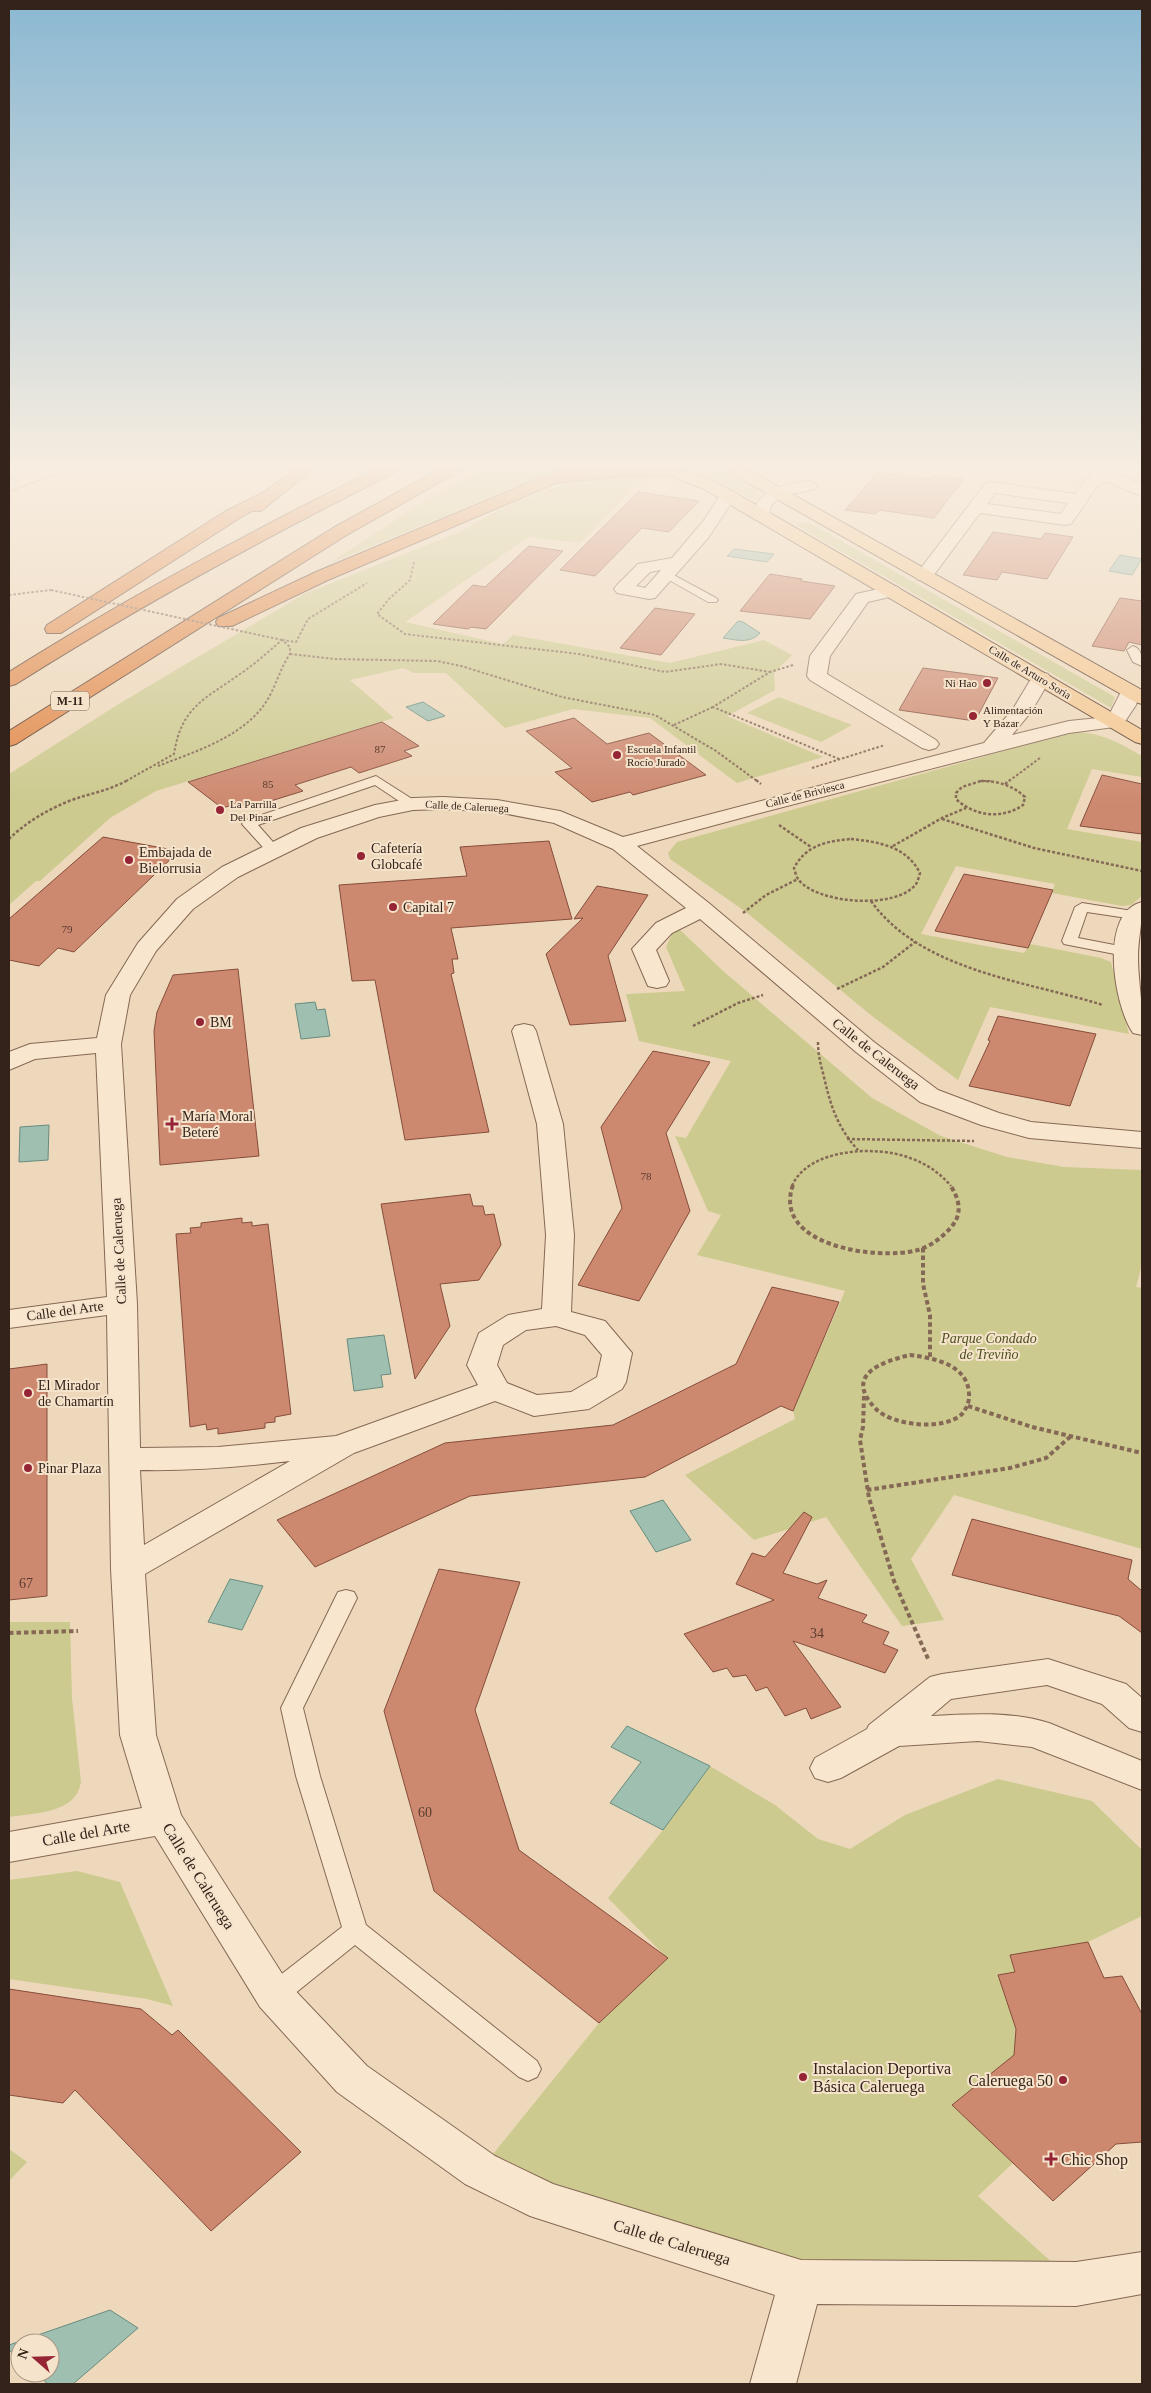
<svg xmlns="http://www.w3.org/2000/svg" width="1151" height="2393" viewBox="0 0 1151 2393" font-family="'Times New Roman',serif">
<style>
.green{fill:#ccca8f}
.water{fill:#9fbfb1;stroke:#678c7e}
.building{fill:#cd8970;stroke:#854d3a}
.lines{fill:none;stroke-linecap:round;stroke-linejoin:round}
.lane-casing{stroke:#856855;stroke-width:2}
.street-casing{stroke:#856855;stroke-width:2}
.primary-casing{stroke:#52372a;stroke-width:2}
.highway-casing{stroke:#52372a;stroke-width:2}
.path-far2{stroke:#856855;stroke-width:2;stroke-dasharray:2.5 2;stroke-linecap:butt}
.path-far1{stroke:#856855;stroke-width:2.5;stroke-dasharray:3 2;stroke-linecap:butt}
.path{stroke:#856855;stroke-width:4;stroke-dasharray:4.5 3;stroke-linecap:butt}
.lane{fill:#f9e6ce;fill-rule:evenodd}
.street{fill:#f9e6ce;fill-rule:evenodd}
.primary{fill:#f4c790;fill-rule:evenodd}
.highway{fill:#e18848;fill-rule:evenodd}
.path-bridge{stroke:#856855;stroke-width:2;stroke-dasharray:2.5 2;stroke-linecap:butt}
.poi-dot{fill:#952435;stroke:#f6e3cb;stroke-width:2}
.labels{text-anchor:middle;dominant-baseline:central;stroke-width:4;stroke-linejoin:round;paint-order:stroke}
.far-street-label{font-size:11px;fill:#34231a;stroke:#f6e3cb}
.far-poi-label{font-size:11px;fill:#34231a;stroke:#f6e3cb;text-anchor:start}
.number-label{font-size:11px;fill:#5a3c30}
.shield{fill:#f6e3cb;stroke:#6e5d4f;stroke-width:1}
.shield-label{font-size:12px;font-weight:bold;fill:#34231a}
.poi-label{font-size:14px;fill:#34231a;stroke:#f6e3cb;text-anchor:start}
.street-label{font-size:14px;fill:#34231a;stroke:#f6e3cb}
.park-label{font-size:14px;font-style:italic;fill:#4b5120;stroke:#f6e3cb}
.near-number-label{font-size:14px;fill:#5a3c30}
.near-street-label{font-size:16px;fill:#34231a;stroke:#f6e3cb}
.near-poi-label{font-size:16px;fill:#34231a;stroke:#f6e3cb;text-anchor:start}
</style>
<rect width="100%" height="100%" fill="#eed8bb"/>
<g class="green">
<path d="M483 469H560L330 563 425 501Z"/>
<path d="M717 469 756 489 761 498 754 500 700 473Z"/>
<path d="M633 475 650 476 633 488 580 543 529 537 405 622 503 644 513 635 670 663 764 640 792 655 774 673 775 690 727 716 823 757 737 783 650 718 573 709 505 728 446 673H414L403 668 350 680 394 718 156 791 110 818 40 881H36L9 905V774L117 705 304 594 464 530C501 506 547 488 591 478 605 475 620 476 633 475Z"/>
<path d="M808 522 1115 697 1111 708 796 525Z"/>
<path d="M779 697 852 725 821 742 747 713Z"/>
<path d="M1072 732C1100 732 1118 742 1142 756V777L1092 769 1067 829 1142 842V896L1131 905 1122 906 1052 893 1055 884 956 866 921 934 1024 953 1030 944 1101 958 1111 962 1129 1034 990 1007 958 1080 872 1016 746 912 670 859 668 853 677 842Z"/>
<path d="M676 926 722 970 872 1098 941 1136 1007 1157 1064 1167 1142 1170V1264L1136 1287 1142 1288V1549L954 1495 911 1559 944 1620 902 1626 826 1517 754 1540 685 1475 795 1419 793 1411 845 1291 697 1255 721 1215 708 1211 675 1136 686 1138 731 1061 639 1041 626 994 685 991 666 947Z"/>
<path d="M9 1622H70L72 1698 81 1782C76 1814 34 1813 9 1817Z"/>
<path d="M710 1766 775 1805 818 1839 850 1849 905 1815 998 1779 1092 1801 1142 1850V1916L1088 1942 1010 1956 1015 1972 998 1975 1016 2029 1014 2055 952 2105 1013 2163 978 2196 1076 2284 801 2282 480 2170 599 2023 667 1958 608 1898 663 1830Z"/>
<path d="M77 1871 120 1882 173 2006 147 1999 9 1979V1880Z"/>
<path d="M9 2149 27 2162 9 2181Z"/>
</g>
<g class="water">
<path d="M734 549 774 554 767 562 727 556Z"/>
<path d="M1120 555 1142 559 1132 575 1109 571Z"/>
<path d="M738 621 743 622 760 633C750 644 737 640 723 638Z"/>
<path d="M423 702 445 716 428 721 406 707Z"/>
<path d="M315 1002 317 1010 325 1009 330 1036 301 1039 295 1004Z"/>
<path d="M49 1125 48 1160 19 1162 20 1127Z"/>
<path d="M384 1335 391 1374 381 1375 383 1387 354 1391 347 1339Z"/>
<path d="M663 1500 691 1540 656 1552 630 1511Z"/>
<path d="M230 1579 263 1586 242 1630 208 1622Z"/>
<path d="M627 1726 710 1766 663 1830 610 1803 641 1762 611 1747Z"/>
<path d="M110 2310 138 2328 73 2384H48L35 2373H50V2343H20V2360L9 2350V2345Z"/>
</g>
<g class="building">
<path d="M878 472 929 479 933 475 964 479 934 518 879 510 875 514 845 510Z"/>
<path d="M638 492 699 501 669 532 642 528 595 576 560 570Z"/>
<path d="M993 532 1041 539 1045 533 1073 537 1047 579 1002 572 997 580 963 575Z"/>
<path d="M529 546 563 551 486 629 471 627 468 629 433 624 473 585 485 587Z"/>
<path d="M770 574 802 579 801 581 835 586 810 619 740 611Z"/>
<path d="M1120 598 1142 601V645L1129 642 1124 651 1092 646Z"/>
<path d="M655 608 695 614 661 655 620 648Z"/>
<path d="M923 668 998 678 975 721 899 710Z"/>
<path d="M574 718 607 744 649 733 706 775 633 795 630 792 592 802 555 772 572 768 526 731Z"/>
<path d="M382 722 419 746 404 751 412 756 359 773 351 767 295 785 303 791 245 809 237 804 222 808 188 782Z"/>
<path d="M1102 775 1142 784V834L1080 826Z"/>
<path d="M103 837 179 851 74 952 58 948 39 966 9 960V919Z"/>
<path d="M549 841 572 919 451 928 458 959H452L454 973 451 974 489 1132 405 1140 375 980 352 981 339 885 467 876 460 847Z"/>
<path d="M964 874 1053 890 1028 948 935 931Z"/>
<path d="M597 886 648 895 608 956 626 1021 570 1025 546 954 583 918 574 919Z"/>
<path d="M238 969 259 1156 160 1165 154 1031 157 1012 173 975Z"/>
<path d="M998 1016 1096 1034 1070 1106 969 1086 990 1041 988 1040Z"/>
<path d="M653 1051 710 1062 666 1133 690 1211 639 1301 578 1285 622 1208 601 1127Z"/>
<path d="M470 1194 473 1206H483L485 1215 494 1214 501 1245 479 1280 440 1284 450 1326 415 1379 381 1204Z"/>
<path d="M242 1218V1223L252 1222V1226L268 1224 291 1414 275 1417V1422L265 1423V1428L218 1434V1428L207 1430 206 1424 190 1427 176 1234 191 1233 190 1228 201 1227V1223Z"/>
<path d="M772 1287 839 1302 793 1411 781 1406 645 1477 470 1496 315 1567 277 1520 445 1443 613 1425 736 1364Z"/>
<path d="M47 1364V1596L9 1600V1369Z"/>
<path d="M804 1512 812 1517 783 1573 817 1584 827 1580 818 1598 867 1615 862 1622 889 1632 883 1644 898 1650 885 1673 793 1641 841 1707 811 1719 806 1708 785 1716 767 1687 756 1691 746 1675 733 1677 727 1668 713 1672 684 1634 774 1600 736 1584 752 1553 765 1557Z"/>
<path d="M972 1519 1132 1560 1128 1579 1142 1591V1633L1119 1616 952 1575Z"/>
<path d="M439 1569 520 1582 475 1710 519 1850 668 1958 599 2023 434 1891 384 1711Z"/>
<path d="M1088 1942 1104 1978 1122 1976 1142 2014V2142L1116 2144 1053 2201 952 2105 1014 2055 1016 2029 998 1975 1015 1972 1010 1955Z"/>
<path d="M9 1989 141 2009 172 2035 178 2030 301 2152 211 2231 75 2090 63 2103 9 2095Z"/>
</g>
<g class="lines">
<defs>
<g id="lane">
<path d="M666 571 716 598 718 600 716 602H708L662 576V572Z"/>
<path d="M1133 646C1142 649 1142 658 1142 666L1133 662 1127 650Z"/>
<path d="M376 776 420 804 413 808 408 807 375 785 258 825 281 851 274 855 269 854 242 824 244 821Z"/>
<path d="M1082 903 1139 912 1141 915 1134 919 1087 912 1078 938 1130 948 1133 951 1130 954 1125 956 1064 944 1062 941 1075 907Z"/>
<path d="M346 1590 354 1592 357 1598 303 1708 320 1776 366 1925 537 2061 541 2069 537 2077 528 2081 519 2077 355 1945 283 2003 274 2006 265 2003 261 1995 265 1987 342 1927 296 1776 281 1708 335 1598 338 1592Z"/>
</g>
<g id="street">
<path d="M39 469H62L60 472 9 491V480Z"/>
<path d="M1085 469H1106L1142 485V496L1108 482 1098 485 1071 524 1065 525 980 513 930 580H918L915 576 985 484 991 482 1075 494 1086 479 1094 476ZM995 493 1068 503 1061 514 987 504Z"/>
<path d="M809 481 815 483 817 486 815 489C802 493 777 493 771 507 769 512 770 515 767 519H755L753 515C758 488 786 485 809 481Z"/>
<path d="M728 491 734 492 736 496 708 538 655 598 649 599 617 593 614 589 617 585 638 564 672 558 705 519 722 492ZM661 570 645 588 636 586 650 572Z"/>
<path d="M892 586 898 587 901 591 898 595 868 602 830 656 827 674 936 740 939 744 936 748 929 750 922 748 810 680 807 676 810 656 856 594Z"/>
<path d="M1041 672 1048 674 1051 678 1031 712 1012 735 1069 721 1108 717 1123 688 1130 686 1137 688 1140 692 1136 705 1122 726 1069 733 756 814 637 846 710 904 874 1042 938 1090 999 1113 1031 1122 1142 1132V1148L1029 1138 981 1125 920 1102 856 1052 700 919 672 933 656 950 669 981 666 986 657 988 648 986 632 949 656 923 686 908 613 849 554 823 497 812 443 809 413 810 379 817 317 838 238 877 193 909 156 951 130 995 121 1044 137 1304 140 1448 218 1447 336 1436 478 1385 467 1365 479 1333 508 1315 542 1309 546 1235 537 1124 512 1031 515 1026 524 1024 533 1026 536 1031 563 1124 574 1235 571 1312 605 1321 632 1353 626 1382 622 1389 589 1409 534 1416 495 1401 354 1453 145 1574 156 1735 181 1815 288 1983 367 2066 495 2156 553 2184 801 2260 1076 2262 1142 2252V2294L1076 2306 817 2304 796 2384H750L775 2295 530 2216 465 2184 337 2092 260 2007 155 1836 9 1862V1832L142 1808 120 1735 111 1569 107 1315 9 1328V1310L107 1297 96 1053 35 1059 9 1070V1052L30 1044 97 1038 106 995 138 943 177 899 222 867 301 828 375 805 413 798 443 797 497 800 560 811 623 837 984 743 1013 709 1034 674ZM556 1326 585 1335 602 1355 597 1377 571 1392 537 1395 507 1383 497 1365 503 1345 526 1330ZM290 1461 144 1545 140 1470C191 1471 240 1467 290 1461Z"/>
<path d="M1142 902C1143 921 1138 938 1138 957 1138 983 1144 1009 1142 1035L1133 1033C1114 1006 1098 913 1142 902Z"/>
<path d="M1048 1659 1126 1684 1142 1698V1732L1129 1728 1102 1704 1047 1685 951 1699 931 1716C970 1714 1011 1711 1049 1723L1142 1761V1790L1032 1747 978 1741 899 1746 841 1778 828 1782 815 1778 810 1768 815 1758 867 1729 869 1725 930 1677 942 1674Z"/>
</g>
<g id="primary">
<path d="M658 469C688 469 707 478 734 492L1142 730V744L1135 742 722 500 704 489 660 472Z"/>
<path d="M727 469H747L1142 690V704L1135 702 729 472Z"/>
</g>
<g id="highway">
<path d="M295 469H313L261 511H252L238 519 61 633H47L45 629 47 625 226 511 264 492Z"/>
<path d="M377 469H398L396 472C266 537 139 606 16 684L9 686V672C128 597 251 531 377 469Z"/>
<path d="M440 469H460L458 472 345 536 16 744 9 746V731L333 528Z"/>
<path d="M562 469H584L583 471 680 469 681 471 679 474 673 476H620L556 483 328 580 232 626H218L216 622 218 618 316 572Z"/>
</g>
</defs>
<use href="#lane" class="lane-casing"/>
<use href="#street" class="street-casing"/>
<use href="#primary" class="primary-casing"/>
<use href="#highway" class="highway-casing"/>
<g class="path-far2">
<path d="M414 562 410 580 389 599 377 614 405 634 579 654 665 672 721 664 770 672"/>
<path d="M9 595 51 590"/>
<path d="M282 640 296 642 308 619 367 583"/>
<path d="M290 654 334 659 437 661 461 666 562 697 655 715 716 751 757 781"/>
<path d="M793 665 770 672 713 707 839 759"/>
<path d="M674 725 713 707"/>
<path d="M158 766C194 752 240 738 264 705 275 690 279 670 290 654V647L282 640"/>
<path d="M812 768 885 745"/>
<path d="M126 781 174 754C181 707 205 699 240 674 255 664 268 652 282 640"/>
<path d="M979 781H991"/>
<path d="M1009 781 1040 758"/>
</g>
<g class="path-far1">
<path d="M756 780 761 784"/>
<path d="M981 781C998 781 1012 785 1025 797L1023 805C1002 820 974 816 956 799V793L962 787Z"/>
<path d="M1005 784 1010 780"/>
<path d="M942 819 1034 848 1142 871"/>
<path d="M779 825 811 847"/>
<path d="M9 839C25 823 47 810 69 801 90 793 106 792 128 780"/>
<path d="M851 839C879 842 906 846 920 873 919 876 918 881 916 884 897 910 816 904 798 879 796 876 795 871 794 868 806 845 827 841 851 839Z"/>
<path d="M893 846 942 818 966 808"/>
<path d="M871 901C921 971 1026 981 1103 1005"/>
<path d="M743 913 766 895 798 879"/>
<path d="M837 989 883 967 915 942"/>
<path d="M693 1026 738 1003 763 995"/>
<path d="M818 1042C818 1053 820 1062 823 1073 830 1103 836 1126 858 1150"/>
<path d="M847 1139 974 1141"/>
<path d="M792 1186C808 1148 877 1145 910 1158 927 1164 940 1173 951 1186"/>
</g>
<g class="path">
<path d="M793 1185C771 1246 878 1261 918 1250 931 1246 943 1237 952 1226 963 1213 959 1198 950 1185"/>
<path d="M923 1248V1284L930 1315V1357"/>
<path d="M910 1355C933 1358 967 1364 969 1393 970 1400 967 1408 962 1414 944 1431 893 1426 876 1409 843 1375 881 1362 910 1355Z"/>
<path d="M864 1396 863 1427 860 1440 869 1498 894 1581 929 1661"/>
<path d="M968 1406 1032 1427 1142 1453"/>
<path d="M867 1490 1010 1468 1046 1458 1070 1437"/>
<path d="M9 1633 78 1631"/>
</g>
<use href="#lane" class="lane"/>
<use href="#street" class="street"/>
<use href="#primary" class="primary"/>
<use href="#highway" class="highway"/>
<path class="path-bridge" d="M51 590 282 640"/>
</g>
<linearGradient id="sky" x2="0" y2="1"><stop stop-color="#8bb8d2"/><stop offset="0.58" stop-color="#f7ede0"/><stop offset="1" stop-color="#f7ede0" stop-opacity="0"/></linearGradient>
<rect width="1151" height="804" fill="url(#sky)"/>
<g class="poi-dot">
<circle cx="987" cy="683" r="5"/>
<circle cx="973" cy="716" r="5"/>
<circle cx="617" cy="755" r="5"/>
<circle cx="220" cy="810" r="5"/>
<circle cx="361" cy="856" r="5"/>
<circle cx="129" cy="860" r="5"/>
<circle cx="393" cy="907" r="5"/>
<circle cx="200" cy="1022" r="5"/>
<path d="M169.5 1116.5h5v5h5v5h-5v5h-5v-5h-5v-5h5z"/>
<circle cx="28" cy="1393" r="5"/>
<circle cx="28" cy="1468" r="5"/>
<circle cx="803" cy="2077" r="5"/>
<circle cx="1063" cy="2080" r="5"/>
<path d="M1048.5 2151.5h5v5h5v5h-5v5h-5v-5h-5v-5h5z"/>
</g>
<g class="labels">
<g class="far-street-label">
<text transform="translate(1030 672) rotate(31)">Calle de Arturo Soria</text>
<text transform="translate(805 794) rotate(-14)">Calle de Briviesca</text>
<text transform="translate(467 806) rotate(3)">Calle de Caleruega</text>
</g>
<g class="far-poi-label">
<text x="977" y="683" text-anchor="end">Ni Hao</text>
<text x="983" y="710">Alimentación<tspan x="983" dy="13">Y Bazar</tspan></text>
<text x="627" y="749">Escuela Infantil<tspan x="627" dy="13">Rocío Jurado</tspan></text>
<text x="230" y="804">La Parrilla<tspan x="230" dy="13">Del Pinar</tspan></text>
</g>
<g class="number-label">
<text x="380" y="749">87</text>
<text x="268" y="784">85</text>
<text x="67" y="929">79</text>
<text x="646" y="1176">78</text>
</g>
<rect class="shield" x="51" y="691.5" width="38" height="19" rx="4"/>
<g class="shield-label">
<text x="70" y="701">M-11</text>
</g>
<g class="poi-label">
<text x="371" y="848">Cafetería<tspan x="371" dy="16">Globcafé</tspan></text>
<text x="139" y="852">Embajada de<tspan x="139" dy="16">Bielorrusia</tspan></text>
<text x="403" y="907">Capital 7</text>
<text x="210" y="1022">BM</text>
<text x="182" y="1116">María Moral<tspan x="182" dy="16">Beteré</tspan></text>
<text x="38" y="1385">El Mirador<tspan x="38" dy="16">de Chamartín</tspan></text>
<text x="38" y="1468">Pinar Plaza</text>
</g>
<g class="street-label">
<text transform="translate(876 1054) rotate(38)">Calle de Caleruega</text>
<text transform="translate(119 1251) rotate(-93)">Calle de Caleruega</text>
<text transform="translate(65 1311) rotate(-8)">Calle del Arte</text>
</g>
<g class="park-label">
<text x="989" y="1338">Parque Condado<tspan x="989" dy="16">de Treviño</tspan></text>
</g>
<g class="near-number-label">
<text x="26" y="1583">67</text>
<text x="817" y="1633">34</text>
<text x="425" y="1812">60</text>
</g>
<g class="near-street-label">
<text transform="translate(86 1833) rotate(-10)">Calle del Arte</text>
<text transform="translate(199 1876) rotate(58)">Calle de Caleruega</text>
<text transform="translate(672 2242) rotate(17)">Calle de Caleruega</text>
</g>
<g class="near-poi-label">
<text x="813" y="2068">Instalacion Deportiva<tspan x="813" dy="18">Básica Caleruega</tspan></text>
<text x="1053" y="2080" text-anchor="end">Caleruega 50</text>
<text x="1061" y="2159">Chic Shop</text>
</g>
</g>
<rect width="1151" height="2393" fill="none" stroke="#34231a" stroke-width="20"/>
<g transform="translate(35 2358) rotate(290)"><circle r="24" fill="#f6e3cb" stroke="#a89684"/>
<path d="M0-4L9 19L0 12L-9 19Z" fill="#952435"/>
<text y="-8" font-size="14" font-weight="bold" text-anchor="middle" fill="#34231a">N</text>
</g>
</svg>
